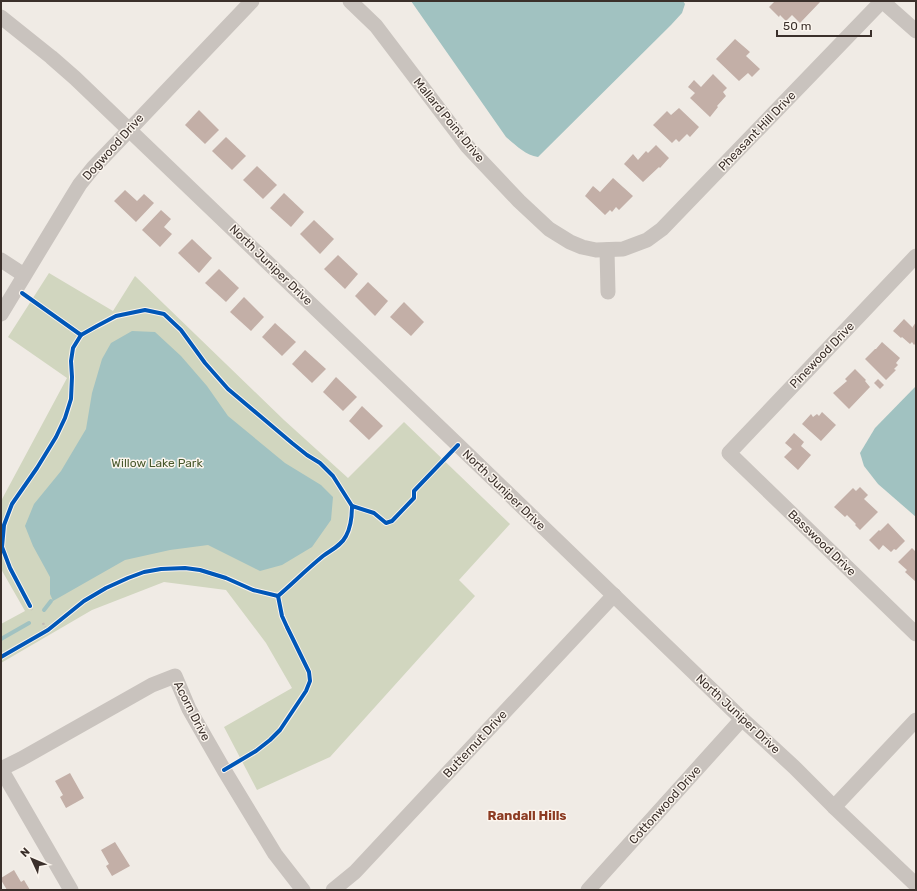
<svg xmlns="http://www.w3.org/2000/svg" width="917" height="891" viewBox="0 0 917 891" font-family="Rubik,sans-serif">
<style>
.green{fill:#d1d6bf}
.water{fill:#a1c2c1}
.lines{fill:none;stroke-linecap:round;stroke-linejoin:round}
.stream{stroke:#a1c2c1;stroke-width:4}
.building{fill:#c3afa7}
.path{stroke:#c2bbb6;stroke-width:2.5;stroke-dasharray:2 2;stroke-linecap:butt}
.minor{stroke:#c9c3be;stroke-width:15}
.cycleway-casing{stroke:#fbf5ee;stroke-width:6}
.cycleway{stroke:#0057b8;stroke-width:4}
.labels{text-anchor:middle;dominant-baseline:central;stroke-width:3;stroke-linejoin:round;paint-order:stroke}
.street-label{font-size:12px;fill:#3b302b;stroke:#fbf5ee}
.park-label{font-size:12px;fill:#4a5a2e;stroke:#fbf5ee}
.neighbourhood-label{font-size:13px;font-weight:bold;fill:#8c3b22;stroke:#fbf5ee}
</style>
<rect width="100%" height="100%" fill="#f0ebe5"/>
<path class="green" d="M49 273 113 311 135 276 284 420 348 478 404 422 510 524 459 580 475 596 330 757 257 790 224 727 292 688 266 643 226 590 164 582 92 610 1 663V624L25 611 1 569V501L67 378 8 337Z"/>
<g class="water">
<path d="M411 1H683L685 4 682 13 671 25 538 157C525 155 516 145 506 137Z"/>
<path d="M132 331 155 332 181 356 207 386 228 416 285 463 321 485 333 497 331 520 312 547 282 565 260 571 208 545 170 550 125 560 53 601 50 594V577L33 546 25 526 34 504 61 471 86 429 92 393 102 359 111 343Z"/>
<path d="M916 386V517L878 484 864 466 860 453 875 428Z"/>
</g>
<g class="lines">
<g class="stream">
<path d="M44 610 51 601"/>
<path d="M1 639 29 623"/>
</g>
</g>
<g class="building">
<path d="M775 1H821L800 23 792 15 786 21 780 15 779 17 769 7Z"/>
<path d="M735 39 750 52 746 56 760 69 752 77 748 73 739 81 716 59Z"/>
<path d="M713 74 727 88 723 92 726 96 717 106 718 107 710 117 690 98 695 93 688 87 694 80 701 87Z"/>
<path d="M679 108 699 127 690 137 687 134 679 142 676 139 672 143 653 125 667 111 671 115Z"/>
<path d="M199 110 219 130 205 144 185 125Z"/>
<path d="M226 137 246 156 232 170 212 151Z"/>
<path d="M656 145 669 158 660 168 659 167 643 182 624 164 633 154 638 160 646 151 648 153Z"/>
<path d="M257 166 277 185 263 199 243 180Z"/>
<path d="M613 178 633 196 619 210 616 207 612 212 610 210 605 215 585 196 593 186 600 192Z"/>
<path d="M125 190 137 201 144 194 154 203 136 222 114 201Z"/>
<path d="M284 193 304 212 291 227 270 208Z"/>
<path d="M161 210 171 219 164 227 172 234 160 247 142 230Z"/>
<path d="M314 220 334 239 320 254 300 234Z"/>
<path d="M192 239 212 258 199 273 178 253Z"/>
<path d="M338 255 358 274 345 289 324 269Z"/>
<path d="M219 269 239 288 226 302 205 283Z"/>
<path d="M368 282 388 301 375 316 355 296Z"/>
<path d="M244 297 264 317 251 331 230 312Z"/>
<path d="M404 302 424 322 411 336 390 317Z"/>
<path d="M904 319 912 327V328L916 322V344H915L914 345 912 342 910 344 902 337 901 338 893 331Z"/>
<path d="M275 323 296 342 282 356 262 337Z"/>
<path d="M882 342 900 358 896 363 898 365 894 369 896 370 886 380 865 359 875 349H876Z"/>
<path d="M305 350 326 369 312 383 292 364Z"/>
<path d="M855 369 866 380 865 381 870 387 849 409 833 393 847 381 845 379Z"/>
<path d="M336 377 357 397 343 411 323 392Z"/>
<path d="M878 379 884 385 880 389 874 383Z"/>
<path d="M362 406 383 426 369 440 349 421Z"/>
<path d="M822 412 836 425 821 441 802 424 811 414 813 417 817 414 819 416Z"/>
<path d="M794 433 804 442 801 446 811 455 798 470 784 457 792 449 785 443Z"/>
<path d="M860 487 868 495 864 499 878 512 860 530 855 525 856 524 847 515 845 517 834 507 853 488 856 491Z"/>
<path d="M888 523 905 541 896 550 894 549 891 552 883 545 879 550 869 540 879 530 880 531Z"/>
<path d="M912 548 916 552V582L905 572 907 570 898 562Z"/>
<path d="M70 773 84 798 66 808 60 797 63 795 55 781Z"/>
<path d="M115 842 130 866 112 876 106 866 109 864 101 850Z"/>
<path d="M14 870 21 882 24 880 30 890H7L1 880V878Z"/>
</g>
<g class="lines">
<g class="path">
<path d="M30 606 32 610"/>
<path d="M43 623 45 627"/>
</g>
<g class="minor">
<path d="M350 1 376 26 467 146 519 201 549 229 570 242 582 247 596 250 623 249 647 240 662 229 882 1"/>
<path d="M882 1 916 31"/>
<path d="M1 17 51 57 75 78 458 445 742 719 794 767 834 807 916 885"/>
<path d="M607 250 608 292"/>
<path d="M916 256 729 453 916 634"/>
<path d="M1 260 24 275"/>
<path d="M1 314 72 197 80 184 93 168 252 1"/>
<path d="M1 769 21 759 152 685 175 676 189 709 224 770 275 854 303 890"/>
<path d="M1 769 71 890"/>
<path d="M834 807 916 720"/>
<path d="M333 890 355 872 614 595"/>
<path d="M588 890 742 719"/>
</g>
<defs>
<g id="cycleway">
<path d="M22 293 81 335"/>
<path d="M278 596C293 583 307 569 323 556 331 550 341 546 346 536 351 527 352 516 352 506"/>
<path d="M30 606 10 568 2 547 4 525 12 504 37 468 56 437 65 418 71 399 72 377 71 361 73 348 81 335 97 326 116 316 145 310 164 314 181 330 205 363 228 389 292 443 307 455 320 463 333 476 352 506 374 513 386 523 392 521 414 498V491L458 445"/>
<path d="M1 657 48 630 84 601 106 588 128 578 144 572 161 569 185 568 200 570 226 578 253 590 278 596"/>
<path d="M224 770 256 751 270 740 280 730 306 691 310 681 309 672 287 627 282 616 278 596"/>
</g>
</defs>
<use href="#cycleway" class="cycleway-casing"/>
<use href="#cycleway" class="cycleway"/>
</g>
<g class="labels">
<g class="street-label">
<text transform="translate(449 120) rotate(51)">Mallard Point Drive</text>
<text transform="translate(757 131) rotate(-46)">Pheasant Hill Drive</text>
<text transform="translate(113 147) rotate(-48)">Dogwood Drive</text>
<text transform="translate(271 265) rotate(44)">North Juniper Drive</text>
<text transform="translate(822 355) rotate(-46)">Pinewood Drive</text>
<text transform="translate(504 490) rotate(44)">North Juniper Drive</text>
<text transform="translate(822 543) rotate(44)">Basswood Drive</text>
<text transform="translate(192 711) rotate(63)">Acorn Drive</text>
<text transform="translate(738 714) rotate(43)">North Juniper Drive</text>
<text transform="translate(475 744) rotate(-47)">Butternut Drive</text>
<text transform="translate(665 805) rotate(-48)">Cottonwood Drive</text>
</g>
<g class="park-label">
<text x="157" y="463">Willow Lake Park</text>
</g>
<g class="neighbourhood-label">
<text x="527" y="815">Randall Hills</text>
</g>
</g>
<rect width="917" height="891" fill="none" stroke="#3b302b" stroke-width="4"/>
<g transform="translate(32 859) rotate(314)" stroke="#fbf5ee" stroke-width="3" paint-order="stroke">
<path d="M0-3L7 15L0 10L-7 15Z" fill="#3b302b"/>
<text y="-6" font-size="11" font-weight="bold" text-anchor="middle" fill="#3b302b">N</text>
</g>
<path d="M777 30v6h94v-6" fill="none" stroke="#3b302b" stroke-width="2"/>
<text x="783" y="30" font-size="12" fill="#3b302b" stroke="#fbf5ee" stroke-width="3" paint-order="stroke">50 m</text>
</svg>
